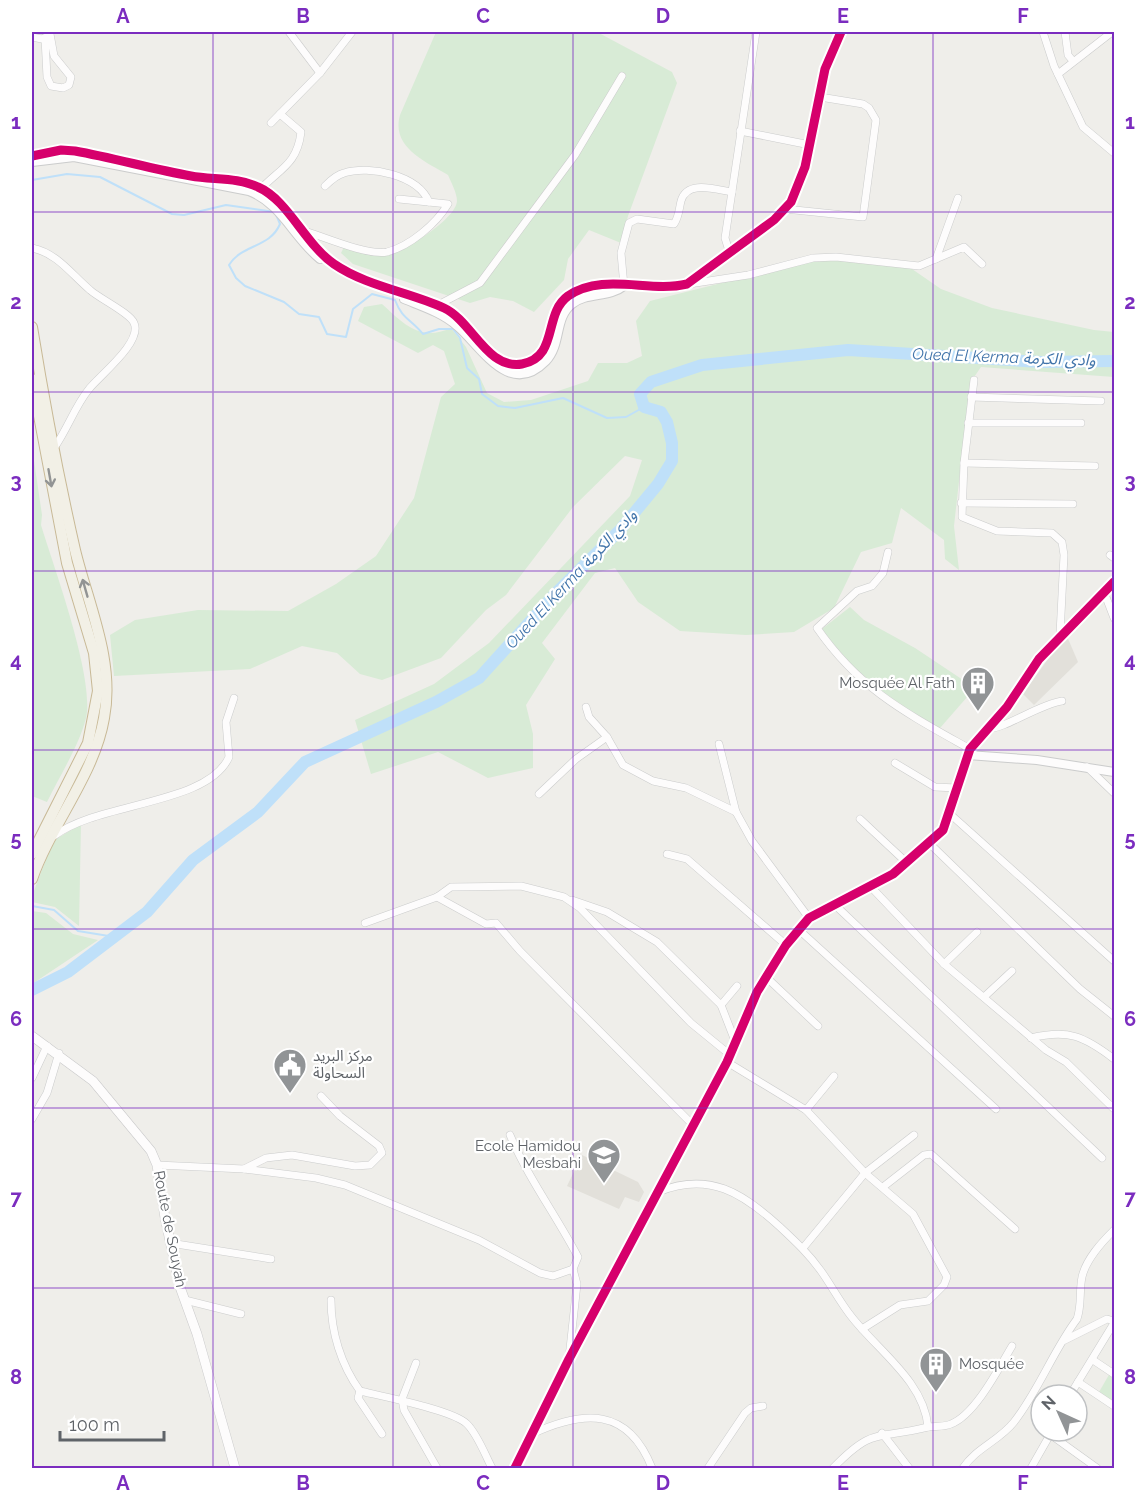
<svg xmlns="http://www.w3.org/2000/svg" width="1146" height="1500" viewBox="0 0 1146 1500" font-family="Raleway,'Noto Sans Arabic',sans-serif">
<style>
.education{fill:#e2e0da}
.green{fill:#d8ebd6}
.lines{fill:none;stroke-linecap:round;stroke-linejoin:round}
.stream{stroke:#bfe0f9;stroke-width:2}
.river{stroke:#bfe0f9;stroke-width:12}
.minor-casing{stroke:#cbcccc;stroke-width:8}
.tertiary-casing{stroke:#cbcccc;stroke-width:10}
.secondary-casing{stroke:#cacacb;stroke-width:10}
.trunk-casing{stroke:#c8b996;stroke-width:12}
.minor{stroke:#fdfcfc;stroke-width:7}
.tertiary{stroke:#fdfcfc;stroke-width:8}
.secondary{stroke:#fdfcfc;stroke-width:9}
.trunk{stroke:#f2f0e6;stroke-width:10}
.cycleway-casing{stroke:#fff;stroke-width:13}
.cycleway{stroke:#d6006c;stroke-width:9}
.oneway{stroke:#929494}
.grid{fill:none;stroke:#7b2cbf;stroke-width:1.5;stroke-opacity:0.55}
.labels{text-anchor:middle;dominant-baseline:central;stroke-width:4.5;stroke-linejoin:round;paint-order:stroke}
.poi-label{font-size:15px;fill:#5f6368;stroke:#fff;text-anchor:end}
.street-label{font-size:15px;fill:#5f6368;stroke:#fff}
.water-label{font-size:16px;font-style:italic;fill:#4174aa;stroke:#fff}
.neatline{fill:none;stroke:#7b2cbf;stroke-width:2}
.grid-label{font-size:20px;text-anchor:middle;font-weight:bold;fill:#7b2cbf}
</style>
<rect width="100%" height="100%" fill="#efeeea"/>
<g class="education">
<path d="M1066 634 1078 662 1034 705 1023 694Z"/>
<path d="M582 1155 638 1182 644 1192 639 1202 625 1197 619 1209 567 1186Z"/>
</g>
<g class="green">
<path d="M436 32H597L672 72 677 83 628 216 621 243 589 230 568 259 564 280 534 312 513 301 490 297 470 303 353 264 341 253 344 247C356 250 369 256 380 256 398 256 456 220 457 201 457 193 451 182 448 175 424 161 391 147 400 115Z"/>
<path d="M821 258 899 260 941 289 992 308 1094 330 1114 332V377L981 367 970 383 954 526 959 570 945 559 944 540 901 508 892 543 861 552 834 608 794 632 746 635 680 631 638 602 615 568 595 573 542 643 555 659 526 705 533 734V768L488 778 438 752 371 774 355 720 434 684 489 643 630 496 642 460 625 456 573 507 506 595 486 610 441 658 382 680 360 674 337 653 302 646 250 669 114 676 110 635 135 620 198 610 288 611 336 584 376 556 414 498 441 397 455 384 444 351 433 345 418 353 358 321 364 307 382 304C404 324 420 342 451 328L466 347 487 393 504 402 531 400 588 381 598 363H627L642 356 636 321 650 301Z"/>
<path d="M32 447 42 515 41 525C54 568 95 678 86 718 79 746 60 775 47 802L32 796Z"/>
<path d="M850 607 864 620 915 648 975 688 940 728C888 698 858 678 822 629Z"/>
<path d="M81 824 79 926 55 907 32 902V896L53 841Z"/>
<path d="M32 911 46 913 73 934 98 940 32 984Z"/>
<path d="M1110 1373 1114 1376V1402L1099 1392Z"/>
</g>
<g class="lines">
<g class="stream">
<path d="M32 180 67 174 100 177 172 214 184 215 226 205 275 212 280 224C270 248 242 244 229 265L236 278 245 286 284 302 299 314 319 317 327 334 346 337 353 309 372 294 395 300C402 319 411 319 423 334L439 329H453L460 338 467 368 479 379 482 394 498 406 515 408 563 398 607 418 626 417 644 407"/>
<path d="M32 906 54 910 78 931 115 937"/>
</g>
<path class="river" d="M32 990 68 972 147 912 193 860 258 812 305 762 436 702 479 678 556 593 620 530 658 484 672 461V443L667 422 661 412 644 407 640 394 651 382 702 365 848 350 1041 362 1114 361"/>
<defs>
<g id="minor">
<path d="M289 32 320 73"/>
<path d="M1043 32 1054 66 1083 127 1114 153"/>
<path d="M1065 32 1068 55 1073 61"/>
<path d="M32 37 42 39 49 36"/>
<path d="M45 38 47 77 51 86 63 88 69 85 71 77 54 56 50 34"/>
<path d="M1058 74 1112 32"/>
<path d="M271 123 320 73 352 32"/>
<path d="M740 131 810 145"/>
<path d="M325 186C330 181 336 175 344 173 370 165 418 175 429 202"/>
<path d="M258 192C278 169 297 166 301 132L280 114"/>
<path d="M785 209 863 217 876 120 869 108 863 104 820 97"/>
<path d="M302 230C322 236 367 256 387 252 410 246 436 224 448 204L399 199"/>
<path d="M32 248C57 253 71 274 90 290 100 299 130 313 134 323 143 342 99 376 89 389 75 406 67 430 54 448"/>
<path d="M730 254 725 238 756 32"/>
<path d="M936 259 958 198"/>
<path d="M689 284 748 275 813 258 836 257 919 266 964 247 982 264"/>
<path d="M624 286 621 253 629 223 637 219 674 224C679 217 679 209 681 201 687 179 717 190 732 192"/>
<path d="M436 306 480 283 575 155 622 76"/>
<path d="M974 380 964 463 962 517 997 531 1052 533 1062 542 1064 555 1060 634"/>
<path d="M971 397 1101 401"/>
<path d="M968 423H1081"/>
<path d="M964 463 1095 466"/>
<path d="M961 503 1073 504"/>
<path d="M888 552 883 573 872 586 857 591 817 628C860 690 906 713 970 749"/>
<path d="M1110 555 1114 558"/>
<path d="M1104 592 1114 618"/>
<path d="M586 707 589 717 607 737 623 765 653 781 686 788 736 812"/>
<path d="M986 729C1006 729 1037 705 1062 701"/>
<path d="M719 744 736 812 752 841 809 918"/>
<path d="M895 763 935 787 957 788"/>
<path d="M1087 767 1114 793"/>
<path d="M539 794 576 759 607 737"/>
<path d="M950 814 1114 961"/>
<path d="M860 819 906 862"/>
<path d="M54 836C98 802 208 805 229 757L226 722 234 698"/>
<path d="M929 843 1080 989 1114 1016"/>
<path d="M667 854 687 859 786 945"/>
<path d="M871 887 944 964 1046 1050 1066 1062 1114 1109"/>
<path d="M437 897 486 924 496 923 520 951 694 1126"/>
<path d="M572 900 607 912 657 942 721 1005 735 1041"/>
<path d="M835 905 1102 1158"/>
<path d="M365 923 437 897 451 887 521 886 564 897 580 908 691 1023 729 1054"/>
<path d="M798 929 996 1109"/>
<path d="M944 964 977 932"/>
<path d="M766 977 818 1026"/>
<path d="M984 997 1012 971"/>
<path d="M721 1005 737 986"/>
<path d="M1031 1038C1068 1029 1084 1036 1114 1059"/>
<path d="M727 1062 806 1110 865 1173 913 1214 947 1277 944 1285 928 1301 900 1305 862 1329"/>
<path d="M32 1078 47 1046"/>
<path d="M806 1110 834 1076"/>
<path d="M32 1119 47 1093 59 1053"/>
<path d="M510 1135C528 1178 556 1215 578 1257L573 1269"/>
<path d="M157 1165 244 1169 266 1158 292 1155 355 1166 370 1165 382 1153 379 1146 340 1116 321 1096"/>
<path d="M244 1169 316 1178 345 1185 479 1240 540 1273 553 1276 573 1269 577 1284 569 1358"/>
<path d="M883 1187 924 1155 931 1154 1015 1229"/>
<path d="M658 1192C709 1171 743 1193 780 1227 795 1241 809 1254 821 1271 831 1285 840 1302 851 1316 877 1350 924 1381 928 1427 935 1426 945 1427 951 1424 975 1415 999 1368 1012 1346"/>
<path d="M170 1243 271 1259"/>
<path d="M803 1248 865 1173 914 1135"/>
<path d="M185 1300 241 1314"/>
<path d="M331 1300C331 1332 341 1365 360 1391 381 1396 453 1410 467 1424 478 1435 485 1455 492 1468"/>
<path d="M1065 1340 1107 1319 1114 1321"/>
<path d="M1093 1360 1114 1374"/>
<path d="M416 1363 402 1399 404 1410 437 1468"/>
<path d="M1078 1382 1114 1406"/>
<path d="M360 1391 358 1398 382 1434"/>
<path d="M1070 1395 1114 1323"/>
<path d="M882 1433 909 1468"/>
<path d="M532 1434C584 1410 628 1407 652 1468"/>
<path d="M1051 1435 1097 1468"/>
<path d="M708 1468 745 1413 751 1408 763 1406"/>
<path d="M833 1468C874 1426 876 1440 928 1427"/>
<path d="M963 1468C976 1448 999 1441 1014 1422 1039 1390 1053 1351 1077 1319 1082 1305 1079 1291 1082 1277 1086 1259 1102 1242 1114 1230"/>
<path d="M1031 1468 1051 1433"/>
</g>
<g id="tertiary">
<path d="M32 156 61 150 75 151C114 158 152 169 191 176 212 180 238 177 258 187 288 200 305 244 334 264 366 286 409 292 444 308 472 321 487 370 522 364 559 357 543 314 568 296 603 272 649 293 687 284L774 220 791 202 805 167 825 69 841 32"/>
<path d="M32 162 74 157 249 191C282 204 293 237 320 259"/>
<path d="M404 299C421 306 443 313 457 326 481 346 509 399 546 361 562 344 554 318 572 304 587 292 609 298 624 286"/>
<path d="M968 755 1037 760 1114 772"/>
<path d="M515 1468 569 1359 727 1062 757 992 786 945 809 918 893 874 943 830 970 749 1007 707 1039 659 1114 582"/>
</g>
<path id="secondary" d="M32 1036 93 1081 151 1151 157 1165 165 1218 180 1287 197 1334 235 1468"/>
<g id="trunk">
<path d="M32 327C44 401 58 476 75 550 88 604 115 661 104 718 94 776 51 824 32 879"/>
<path d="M32 379 67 563 94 653 98 691 88 743 32 854"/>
</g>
</defs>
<use href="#minor" class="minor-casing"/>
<use href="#tertiary" class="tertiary-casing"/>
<use href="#secondary" class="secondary-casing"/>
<use href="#trunk" class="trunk-casing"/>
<use href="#minor" class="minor"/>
<use href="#tertiary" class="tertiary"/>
<use href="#secondary" class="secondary"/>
<use href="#trunk" class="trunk"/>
<defs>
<g id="cycleway">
<path d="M32 156 61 150 75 151C114 158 152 169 191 176 212 180 238 177 258 187 288 200 305 244 334 264 366 286 409 292 444 308 472 321 487 370 522 364 559 357 543 314 568 296 603 272 649 293 687 284L774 220 791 202 805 167 825 69 841 32"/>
<path d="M515 1468 569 1359 727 1062 757 992 786 945 809 918 893 874 943 830 970 749 1007 707 1039 659 1114 582"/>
</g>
</defs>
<use href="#cycleway" class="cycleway-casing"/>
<use href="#cycleway" class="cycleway"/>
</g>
<defs><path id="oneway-shaft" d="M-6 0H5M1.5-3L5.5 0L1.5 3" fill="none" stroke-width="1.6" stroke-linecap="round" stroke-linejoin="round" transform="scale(1.5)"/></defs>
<g class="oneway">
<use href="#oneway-shaft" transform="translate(50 478) rotate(80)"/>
<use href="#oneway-shaft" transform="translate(85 588) rotate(-106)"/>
</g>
<path class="grid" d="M213 32V1468M393 32V1468M573 32V1468M753 32V1468M933 32V1468M32 212H1114M32 392H1114M32 571H1114M32 750H1114M32 929H1114M32 1108H1114M32 1288H1114"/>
<defs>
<symbol id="building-pin" viewBox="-11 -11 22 30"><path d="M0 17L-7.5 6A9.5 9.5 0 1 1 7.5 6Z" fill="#919496" stroke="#fff"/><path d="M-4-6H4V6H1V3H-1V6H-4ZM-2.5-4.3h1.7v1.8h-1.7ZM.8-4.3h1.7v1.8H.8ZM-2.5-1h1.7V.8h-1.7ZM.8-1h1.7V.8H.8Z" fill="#fff"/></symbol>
<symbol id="civic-pin" viewBox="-11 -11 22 30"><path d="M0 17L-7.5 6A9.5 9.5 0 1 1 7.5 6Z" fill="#919496" stroke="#fff"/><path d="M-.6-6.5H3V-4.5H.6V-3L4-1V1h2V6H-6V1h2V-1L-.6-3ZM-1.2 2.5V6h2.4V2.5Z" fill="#fff"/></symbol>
<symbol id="school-pin" viewBox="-11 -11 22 30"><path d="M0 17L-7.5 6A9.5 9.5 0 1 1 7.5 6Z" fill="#919496" stroke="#fff"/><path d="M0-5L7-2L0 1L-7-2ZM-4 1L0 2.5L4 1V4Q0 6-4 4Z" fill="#fff"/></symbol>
</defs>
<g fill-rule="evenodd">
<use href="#building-pin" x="959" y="664" width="38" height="52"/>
<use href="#civic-pin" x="271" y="1046" width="38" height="52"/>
<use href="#school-pin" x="585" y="1136" width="38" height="52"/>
<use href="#building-pin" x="917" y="1345" width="38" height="52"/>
</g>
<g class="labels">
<g class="poi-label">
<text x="955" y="683">Mosquée Al Fath</text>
<text x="313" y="1056" text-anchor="start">مركز البريد<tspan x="313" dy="17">السحاولة</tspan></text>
<text x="581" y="1146">Ecole Hamidou<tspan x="581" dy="17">Mesbahi</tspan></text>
<text x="959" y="1364" text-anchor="start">Mosquée</text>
</g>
<g class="street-label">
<text transform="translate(170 1229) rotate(79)">Route de Souyah</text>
</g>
<g class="water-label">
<text transform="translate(1004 357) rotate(2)">Oued El Kerma وادي الكرمة</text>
<text transform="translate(571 579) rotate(-47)">Oued El Kerma وادي الكرمة</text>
</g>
</g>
<rect width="1146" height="1500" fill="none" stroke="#ffffff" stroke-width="66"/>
<g transform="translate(1059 1413) rotate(315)"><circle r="28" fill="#ffffff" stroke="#bfc1c3" stroke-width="1.5"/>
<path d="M0-4.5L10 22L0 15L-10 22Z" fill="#919496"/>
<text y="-9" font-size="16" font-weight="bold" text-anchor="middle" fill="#5f6368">N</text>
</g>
<path d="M60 1431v9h104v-9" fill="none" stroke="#5f6368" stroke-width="3"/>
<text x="69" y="1431" font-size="18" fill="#5f6368" stroke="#ffffff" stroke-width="4.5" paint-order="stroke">100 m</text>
<rect x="33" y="33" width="1080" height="1434" class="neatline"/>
<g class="grid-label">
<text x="123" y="23">A</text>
<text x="303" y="23">B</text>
<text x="483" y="23">C</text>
<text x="663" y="23">D</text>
<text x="843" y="23">E</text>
<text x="1023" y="23">F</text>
<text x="16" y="129">1</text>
<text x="1130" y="129">1</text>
<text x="16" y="309">2</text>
<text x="1130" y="309">2</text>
<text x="16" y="488">3</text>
<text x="1130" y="488">3</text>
<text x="16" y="667">4</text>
<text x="1130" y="667">4</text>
<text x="16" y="846">5</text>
<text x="1130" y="846">5</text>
<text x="16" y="1026">6</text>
<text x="1130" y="1026">6</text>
<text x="16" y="1205">7</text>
<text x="1130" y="1205">7</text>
<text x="16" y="1384">8</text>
<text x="1130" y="1384">8</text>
<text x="123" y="1490">A</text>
<text x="303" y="1490">B</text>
<text x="483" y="1490">C</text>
<text x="663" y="1490">D</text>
<text x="843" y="1490">E</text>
<text x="1023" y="1490">F</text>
</g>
</svg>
